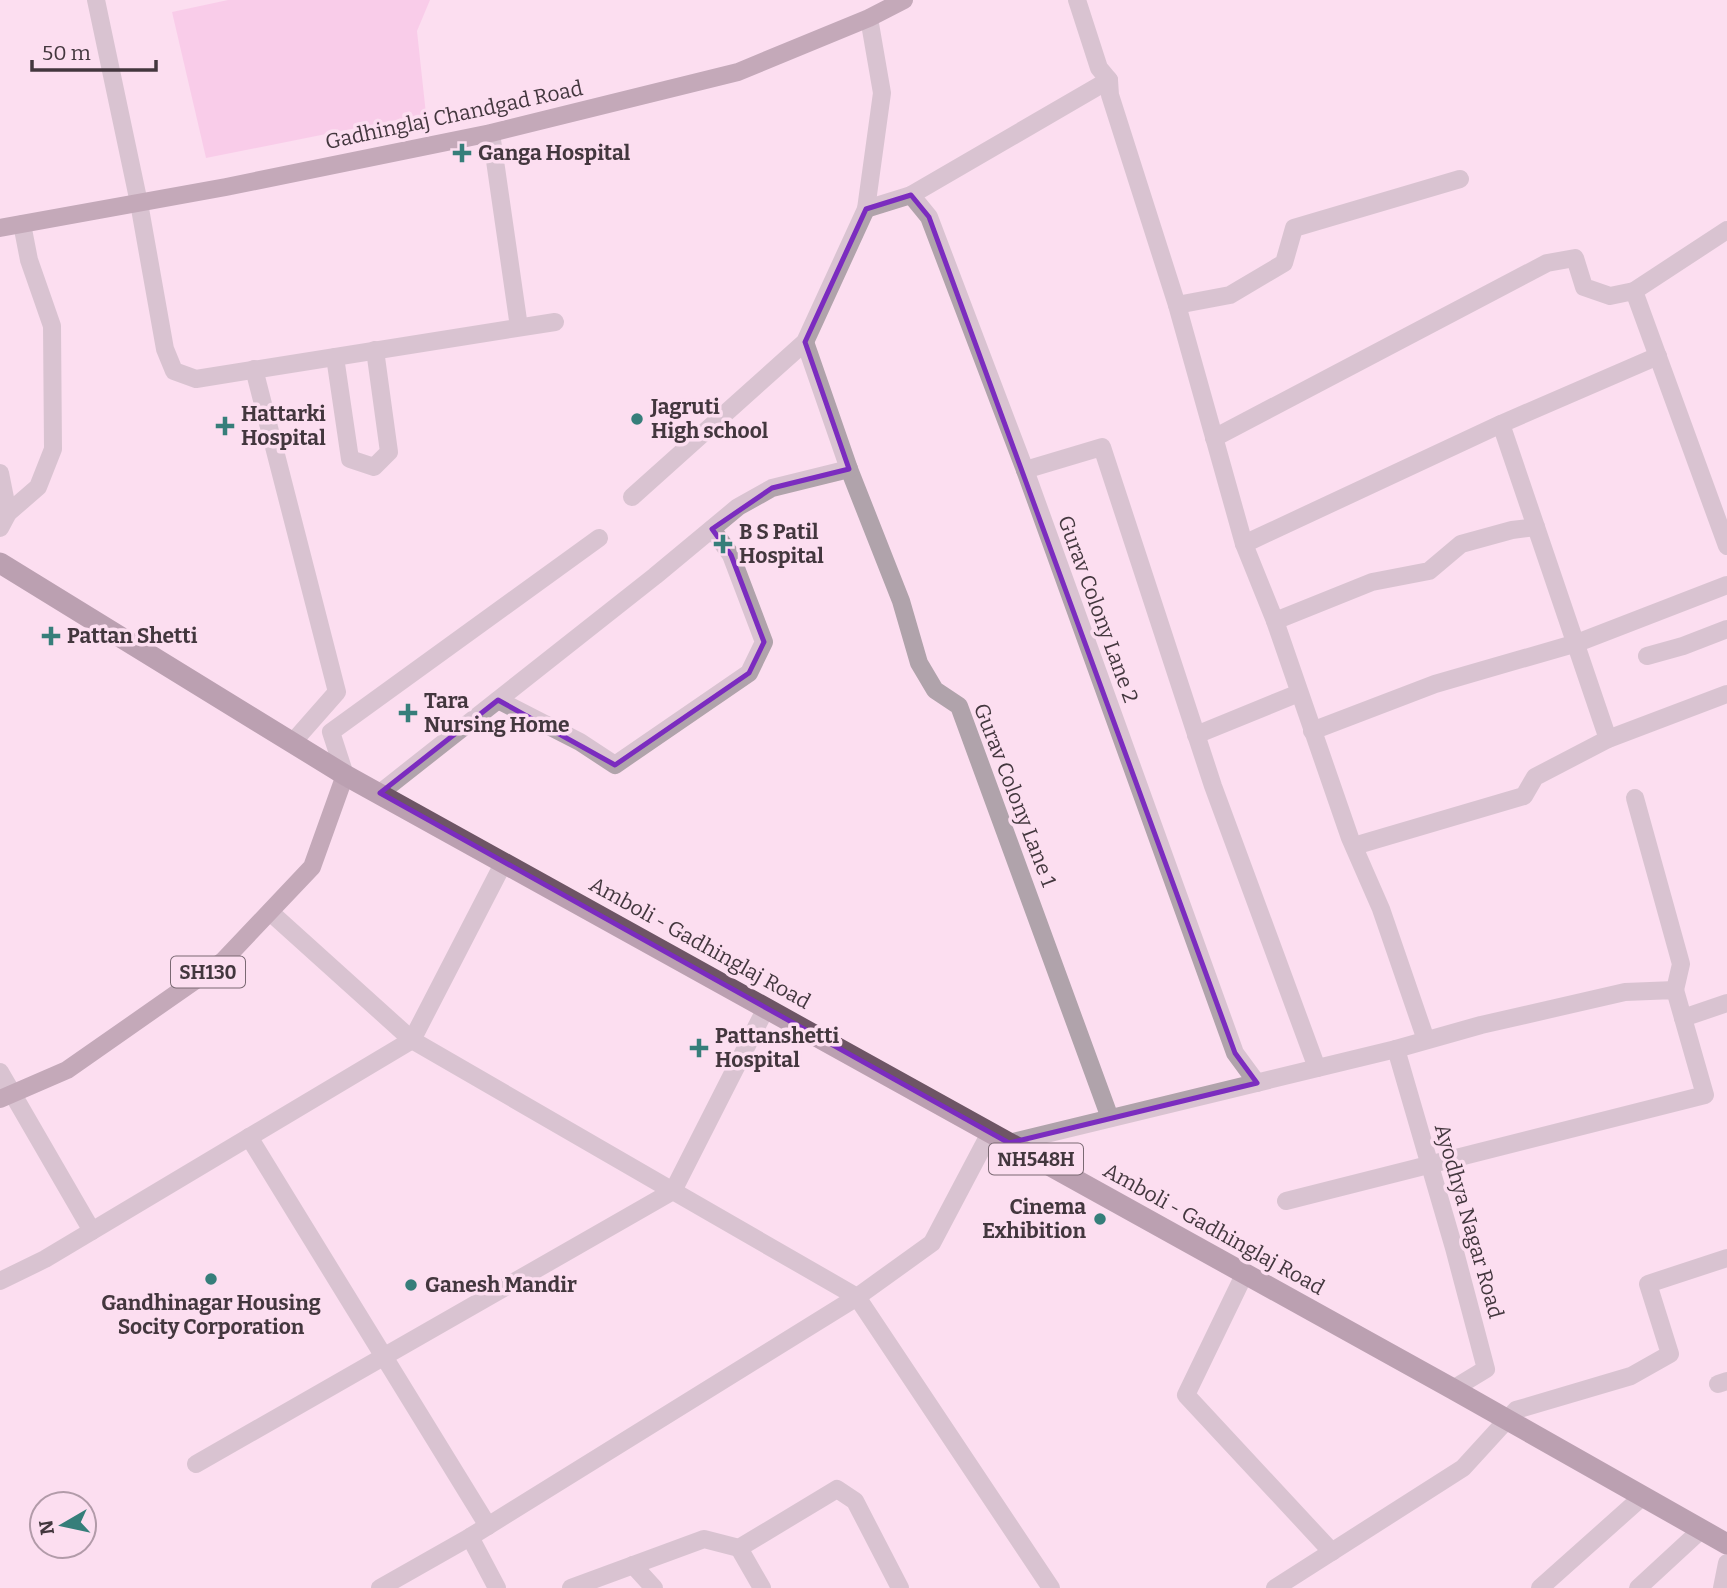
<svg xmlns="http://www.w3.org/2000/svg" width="1727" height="1588" viewBox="0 0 1727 1588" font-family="Bitter,serif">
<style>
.green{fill:#f7b7e0}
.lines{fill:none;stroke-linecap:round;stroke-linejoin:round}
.minor{stroke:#b0a3ab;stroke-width:18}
.major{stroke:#806977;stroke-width:18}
.highway{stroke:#6e5565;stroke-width:21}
.marked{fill:none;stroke:#7b2cbf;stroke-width:5;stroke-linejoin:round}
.poi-dot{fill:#367e7a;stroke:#fcdef0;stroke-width:2.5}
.labels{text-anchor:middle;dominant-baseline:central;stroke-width:7;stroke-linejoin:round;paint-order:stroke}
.shield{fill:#fcdef0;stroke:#7a6973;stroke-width:2}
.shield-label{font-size:19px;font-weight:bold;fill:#43373e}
.street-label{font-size:21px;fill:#43373e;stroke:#fcdef0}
.poi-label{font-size:21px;font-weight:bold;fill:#43373e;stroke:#fcdef0;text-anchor:start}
</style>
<rect width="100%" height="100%" fill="#fcdef0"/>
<path class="green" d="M228 0H430L417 31 426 114 206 158 172 12Z"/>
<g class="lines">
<g class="minor">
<path d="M96 0 139 203 165 349 174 371 196 379 555 322"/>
<path d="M1077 0 1099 68 1109 80 1110 95 1177 305 1244 544 1275 621 1350 838 1381 909 1426 1040"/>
<path d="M491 133 519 327"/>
<path d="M911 195 1109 80"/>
<path d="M866 209 911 195 929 217 1025 470 1235 1053 1257 1083"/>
<path d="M1634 291 1727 546"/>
<path d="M1177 305 1230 295 1284 263 1294 228 1460 179"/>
<path d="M805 342 849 469 901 601 919 663 935 690 959 706 1110 1118"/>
<path d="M335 357 350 459 374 467 389 452 375 350"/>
<path d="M254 369 337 692 293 742"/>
<path d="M1501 424 1608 739"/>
<path d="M1214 438 1547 263 1575 258 1584 287 1610 296 1634 291 1727 230"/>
<path d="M1025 470 1102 447 1213 786 1317 1068"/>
<path d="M0 473 8 513"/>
<path d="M632 497 805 342 866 209 882 93 869 18"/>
<path d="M0 528 8 513 38 487 53 449 52 326 29 260 22 224"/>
<path d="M1244 544 1501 424 1658 356"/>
<path d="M1275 621 1372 582 1429 571 1461 544 1512 530 1536 527"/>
<path d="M1647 656 1683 646 1727 629"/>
<path d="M498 700 580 742 615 765 749 673 764 642 731 555 712 529"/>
<path d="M1312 731 1435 684 1577 643 1727 585"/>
<path d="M1196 735 1299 693"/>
<path d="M345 775 331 732 599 538"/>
<path d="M380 793 655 576 738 507 772 488 849 469"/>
<path d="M1635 798 1681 964 1675 990"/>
<path d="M1354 846 1524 796 1535 777 1608 739 1727 694"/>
<path d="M270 912 412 1040 673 1191"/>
<path d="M766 1008 673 1191 857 1297 1051 1588"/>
<path d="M1683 1018 1727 1003"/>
<path d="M1396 1049 1454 1248 1486 1369 1453 1389"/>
<path d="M0 1072 92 1231"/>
<path d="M249 1137 488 1526"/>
<path d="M1009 1143 1396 1049 1481 1025 1625 992 1675 990 1705 1095 1286 1201"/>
<path d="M1244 1275 1186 1395 1332 1552"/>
<path d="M0 1281 45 1259 412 1040 504 862"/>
<path d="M1718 1384 1727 1381"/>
<path d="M196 1464 673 1191"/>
<path d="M470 1537 497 1588"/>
<path d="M739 1548 762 1588"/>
<path d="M633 1565 654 1588"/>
<path d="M380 1588 470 1537 857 1297 932 1243 990 1133"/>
<path d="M571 1588 704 1539 739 1548 837 1489 855 1501 900 1588"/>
<path d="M1275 1588 1463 1468 1516 1410 1631 1376 1670 1354 1648 1284 1727 1258"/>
<path d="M1540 1588 1642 1497"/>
<path d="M1638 1588 1701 1530"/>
<path d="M1722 1588 1727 1563"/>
</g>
<g class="major">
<path d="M0 228 226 187 491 133 738 72 869 18 904 0"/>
<path d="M0 1099 67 1070 223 961 312 867 345 775"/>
</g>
<path class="highway" d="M0 563 345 775 1453 1389 1727 1544"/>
</g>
<path d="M0 0H1727V1588H0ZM911 195 929 217 1235 1053 1257 1083 1009 1143 380 793 498 700 615 765 749 673 764 642 731 555 712 529 772 488 849 469 805 342 866 209Z" fill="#fcdef0" fill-opacity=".55" fill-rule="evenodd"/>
<path class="marked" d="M911 195 929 217 1235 1053 1257 1083 1009 1143 380 793 498 700 615 765 749 673 764 642 731 555 712 529 772 488 849 469 805 342 866 209Z"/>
<g class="poi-dot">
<path d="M458.5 142.5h7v7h7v7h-7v7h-7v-7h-7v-7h7z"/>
<circle cx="637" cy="419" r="7"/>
<path d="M221.5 415.5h7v7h7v7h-7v7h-7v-7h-7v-7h7z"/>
<path d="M719.5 533.5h7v7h7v7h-7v7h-7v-7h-7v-7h7z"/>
<path d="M47.5 625.5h7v7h7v7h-7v7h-7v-7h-7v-7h7z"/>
<path d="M404.5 702.5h7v7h7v7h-7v7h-7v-7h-7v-7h7z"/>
<path d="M695.5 1037.5h7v7h7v7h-7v7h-7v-7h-7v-7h7z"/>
<circle cx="1100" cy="1219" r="7"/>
<circle cx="211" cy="1279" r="7"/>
<circle cx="411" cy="1285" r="7"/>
</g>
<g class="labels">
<g class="shield">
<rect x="171" y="956.5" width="74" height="31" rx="5"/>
<rect x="989" y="1143.5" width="94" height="31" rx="5"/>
</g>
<g class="shield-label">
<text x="208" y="972">SH130</text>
<text x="1036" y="1159">NH548H</text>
</g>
<g class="street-label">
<text transform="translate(454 115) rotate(-12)">Gadhinglaj Chandgad Road</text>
<text transform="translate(1098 609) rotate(70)">Gurav Colony Lane 2</text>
<text transform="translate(1015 795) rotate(69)">Gurav Colony Lane 1</text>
<text transform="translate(700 943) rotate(29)">Amboli - Gadhinglaj Road</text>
<text transform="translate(1469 1221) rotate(74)">Ayodhya Nagar Road</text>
<text transform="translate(1214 1229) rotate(29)">Amboli - Gadhinglaj Road</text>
</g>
<g class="poi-label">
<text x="478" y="153">Ganga Hospital</text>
<text x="651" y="407">Jagruti<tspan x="651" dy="24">High school</tspan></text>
<text x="241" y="414">Hattarki<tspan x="241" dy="24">Hospital</tspan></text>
<text x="739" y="532">B S Patil<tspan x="739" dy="24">Hospital</tspan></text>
<text x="67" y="636">Pattan Shetti</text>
<text x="424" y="701">Tara<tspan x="424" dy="24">Nursing Home</tspan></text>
<text x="715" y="1036">Pattanshetti<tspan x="715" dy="24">Hospital</tspan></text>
<text x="1086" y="1207" text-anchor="end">Cinema<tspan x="1086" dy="24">Exhibition</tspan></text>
<text x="425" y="1285">Ganesh Mandir</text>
<text x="211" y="1303" text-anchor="middle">Gandhinagar Housing<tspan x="211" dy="24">Socity Corporation</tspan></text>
</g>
</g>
<g transform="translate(63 1525) rotate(261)"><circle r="33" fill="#fcdef0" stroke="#b29ba9" stroke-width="2"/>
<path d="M0-5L12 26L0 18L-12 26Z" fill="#367e7a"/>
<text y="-10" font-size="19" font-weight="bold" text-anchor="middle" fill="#43373e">N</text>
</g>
<path d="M32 60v10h124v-10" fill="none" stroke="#43373e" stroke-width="3.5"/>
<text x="42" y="60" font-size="21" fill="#43373e" stroke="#fcdef0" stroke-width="5" paint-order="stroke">50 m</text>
</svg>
